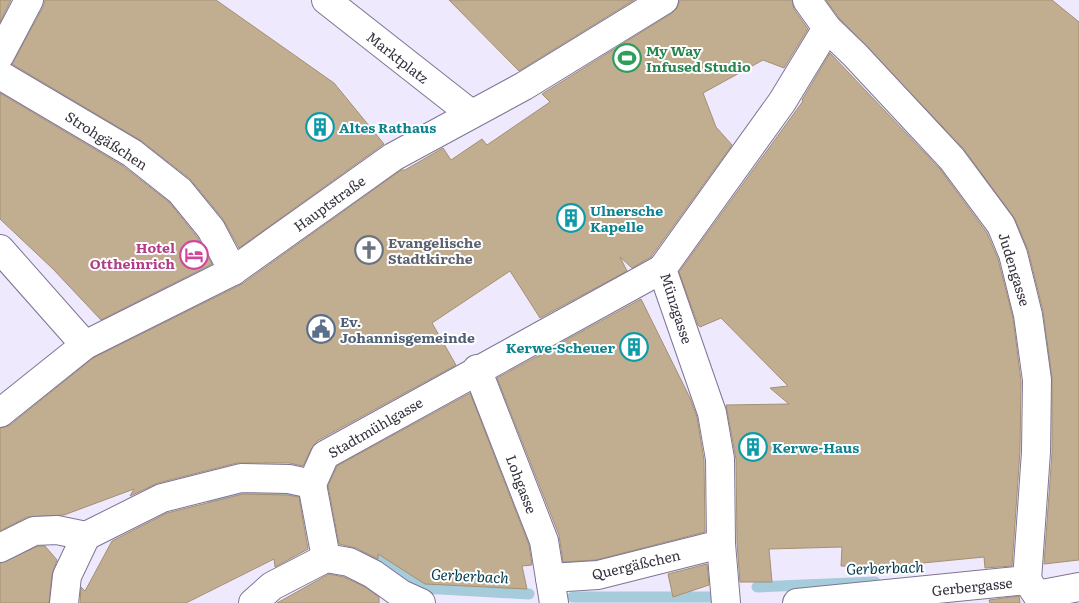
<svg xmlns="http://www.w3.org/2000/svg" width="1079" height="603" viewBox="0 0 1079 603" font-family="Literata,serif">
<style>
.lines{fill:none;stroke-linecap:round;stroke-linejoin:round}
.stream{stroke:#a6ccdb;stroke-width:11}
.building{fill:#c1ae91;stroke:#a39073}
.street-casing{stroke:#7f7593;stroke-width:30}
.street{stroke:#fff;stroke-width:28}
.labels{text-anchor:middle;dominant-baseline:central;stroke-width:4;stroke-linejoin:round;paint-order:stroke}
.leisure-label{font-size:14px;font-weight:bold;fill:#27864d;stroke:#fff;text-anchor:start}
.street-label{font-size:14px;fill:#37323f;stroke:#fff}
.culture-label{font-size:14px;font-weight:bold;fill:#0d838f;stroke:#fff;text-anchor:start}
.worship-label{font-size:14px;font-weight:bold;fill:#5b616d;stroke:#fff;text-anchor:start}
.hotel-label{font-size:14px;font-weight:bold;fill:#b23c85;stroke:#fff;text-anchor:end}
.service-label{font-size:14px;font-weight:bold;fill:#4e5e75;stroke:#fff;text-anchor:start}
.water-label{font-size:15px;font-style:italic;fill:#043c4d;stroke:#fff}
</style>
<rect width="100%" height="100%" fill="#efe9fe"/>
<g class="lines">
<g class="stream">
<path d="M210 497 299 492"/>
<path d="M366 551 423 588 529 594"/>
<path d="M757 587 875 582"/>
<path d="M573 597H710"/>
</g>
</g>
<g class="building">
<path d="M0 0H11L0 22Z"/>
<path d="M45 0H216L334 83 384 144 239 248 223 219 190 179 140 140 12 64 43 7Z"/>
<path d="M449 0H634L519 71Z"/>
<path d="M680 0H792L794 9 808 29 784 68 763 60 703 93 716 127 732 145 651 257 632 268 620 257 627 271 540 318 510 271 432 323 456 365 317 441 311 449 303 466 289 463H237L158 483 130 496 134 489 64 515 27 517 0 531V428L10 425 93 358 242 284 401 170H405L443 148 451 160 482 139 487 145 550 102 542 94 672 13 677 8Z"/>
<path d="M826 0H1052L1079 22V560L1044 564 1052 453V378L1043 311 1028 250 1015 219 963 148 839 18Z"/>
<path d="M830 53 940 169 987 233 998 259 1013 318 1021 381 1020 451 1012 566 985 568 984 557 882 567 841 566 842 547 769 549 772 582H740L737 543 736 459 726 405 789 404 770 388 788 386 721 318 700 327 698 325 679 272 803 101 802 100Z"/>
<path d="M0 93 123 166 169 202 198 238 212 264 101 320 53 269 0 219Z"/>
<path d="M641 299 690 398 697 417 704 460 705 532 596 560 563 562 559 535 497 378 534 358 559 347 557 345Z"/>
<path d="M470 393 529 545 532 565 522 566 527 589 425 584 378 554V559L356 548 339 544 328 486 337 466Z"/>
<path d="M243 494 287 495 299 497 308 549 275 567 274 559 186 603H80L81 587 85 591 112 541 167 513Z"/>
<path d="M38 546H45L57 560 52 574 49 603H0V563Z"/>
<path d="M707 564 709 585 673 597 668 574Z"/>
<path d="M329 574 344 577 365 587 379 597V603H277Z"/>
<path d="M1019 596 1020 603H990L989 600Z"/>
</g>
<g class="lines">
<defs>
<g id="street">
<path d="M326 0 470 113"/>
<path d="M807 0 827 28 855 55 952 159 1001 225 1013 254 1028 315 1037 380 1036 452 1027 580"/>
<path d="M0 55 29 0"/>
<path d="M0 75 132 153 180 191 211 229 233 271"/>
<path d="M0 249 85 345"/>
<path d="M477 369 544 541 554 603"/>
<path d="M0 413 85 345 233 271 393 157 524 86 664 0"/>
<path d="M312 484 325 455 662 269"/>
<path d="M312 484 326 558"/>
<path d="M0 548 34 531 57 530 86 536 162 498 241 478 289 479 312 484"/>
<path d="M550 578 598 575 721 544"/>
<path d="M1027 580 1037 595 1079 587"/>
<path d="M64 603 67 576 86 536"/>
<path d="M253 603 272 586 326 558 349 562 373 574 401 594 421 603"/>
<path d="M726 603 721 544 720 459 712 413 662 269 782 102 827 28"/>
<path d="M797 603 1027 580"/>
</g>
</defs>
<use href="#street" class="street-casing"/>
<use href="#street" class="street"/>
</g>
<defs>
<symbol id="stadium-ring" viewBox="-11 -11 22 22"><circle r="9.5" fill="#fff" stroke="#2e9e5b" stroke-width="1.5"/><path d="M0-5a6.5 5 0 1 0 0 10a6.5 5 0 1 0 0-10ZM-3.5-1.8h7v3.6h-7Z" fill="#2e9e5b"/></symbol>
<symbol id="building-ring" viewBox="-11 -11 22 22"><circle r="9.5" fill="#fff" stroke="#0f9aa8" stroke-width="1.5"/><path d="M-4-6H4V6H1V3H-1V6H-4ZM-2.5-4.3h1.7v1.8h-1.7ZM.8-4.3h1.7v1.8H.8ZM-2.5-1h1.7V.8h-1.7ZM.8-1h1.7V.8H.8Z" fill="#0f9aa8"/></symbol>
<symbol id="church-ring" viewBox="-11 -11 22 22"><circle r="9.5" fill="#fff" stroke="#6b7280" stroke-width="1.5"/><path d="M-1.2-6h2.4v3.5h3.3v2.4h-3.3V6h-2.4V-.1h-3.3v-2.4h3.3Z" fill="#6b7280"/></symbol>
<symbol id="hotel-ring" viewBox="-11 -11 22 22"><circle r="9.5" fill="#fff" stroke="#d1479c" stroke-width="1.5"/><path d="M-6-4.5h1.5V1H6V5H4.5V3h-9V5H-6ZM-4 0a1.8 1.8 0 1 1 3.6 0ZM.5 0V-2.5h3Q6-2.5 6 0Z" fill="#d1479c"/></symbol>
<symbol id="civic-ring" viewBox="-11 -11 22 22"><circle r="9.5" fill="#fff" stroke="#5c6f8a" stroke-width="1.5"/><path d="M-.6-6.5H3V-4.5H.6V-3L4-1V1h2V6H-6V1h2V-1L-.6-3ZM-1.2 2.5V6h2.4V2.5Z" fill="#5c6f8a"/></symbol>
</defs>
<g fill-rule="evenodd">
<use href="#stadium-ring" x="611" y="42" width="32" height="32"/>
<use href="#building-ring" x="304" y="111" width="32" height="32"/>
<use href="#building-ring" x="555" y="202" width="32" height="32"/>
<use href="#church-ring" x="353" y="234" width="32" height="32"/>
<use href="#hotel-ring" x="178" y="239" width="32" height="32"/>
<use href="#civic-ring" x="305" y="313" width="32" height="32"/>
<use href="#building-ring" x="618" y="331" width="32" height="32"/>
<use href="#building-ring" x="737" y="431" width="32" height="32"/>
</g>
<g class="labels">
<g class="leisure-label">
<text x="646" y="50">My Way<tspan x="646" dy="16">Infused Studio</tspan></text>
</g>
<g class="street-label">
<text transform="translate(398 57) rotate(38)">Marktplatz</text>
<text transform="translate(107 140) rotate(33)">Strohgäßchen</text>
<text transform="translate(329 203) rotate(-36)">Hauptstraße</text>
<text transform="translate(1015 269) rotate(73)">Judengasse</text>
<text transform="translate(677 308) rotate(72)">Münzgasse</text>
<text transform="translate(375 427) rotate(-30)">Stadtmühlgasse</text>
<text transform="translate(522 484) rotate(69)">Lohgasse</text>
<text transform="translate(636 564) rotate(-13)">Quergäßchen</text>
<text transform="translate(972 586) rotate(-6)">Gerbergasse</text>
</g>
<g class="culture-label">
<text x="339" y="127">Altes Rathaus</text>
<text x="590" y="210">Ulnersche<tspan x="590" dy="16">Kapelle</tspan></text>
<text x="615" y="347" text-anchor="end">Kerwe-Scheuer</text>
<text x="772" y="447">Kerwe-Haus</text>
</g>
<g class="worship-label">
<text x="388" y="242">Evangelische<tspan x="388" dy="16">Stadtkirche</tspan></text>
</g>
<g class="hotel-label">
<text x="175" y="247">Hotel<tspan x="175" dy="16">Ottheinrich</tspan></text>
</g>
<g class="service-label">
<text x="340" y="321">Ev.<tspan x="340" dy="16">Johannisgemeinde</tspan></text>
</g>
<g class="water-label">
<text transform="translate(885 567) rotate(-2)">Gerberbach</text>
<text transform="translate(470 575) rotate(3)">Gerberbach</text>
</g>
</g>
</svg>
